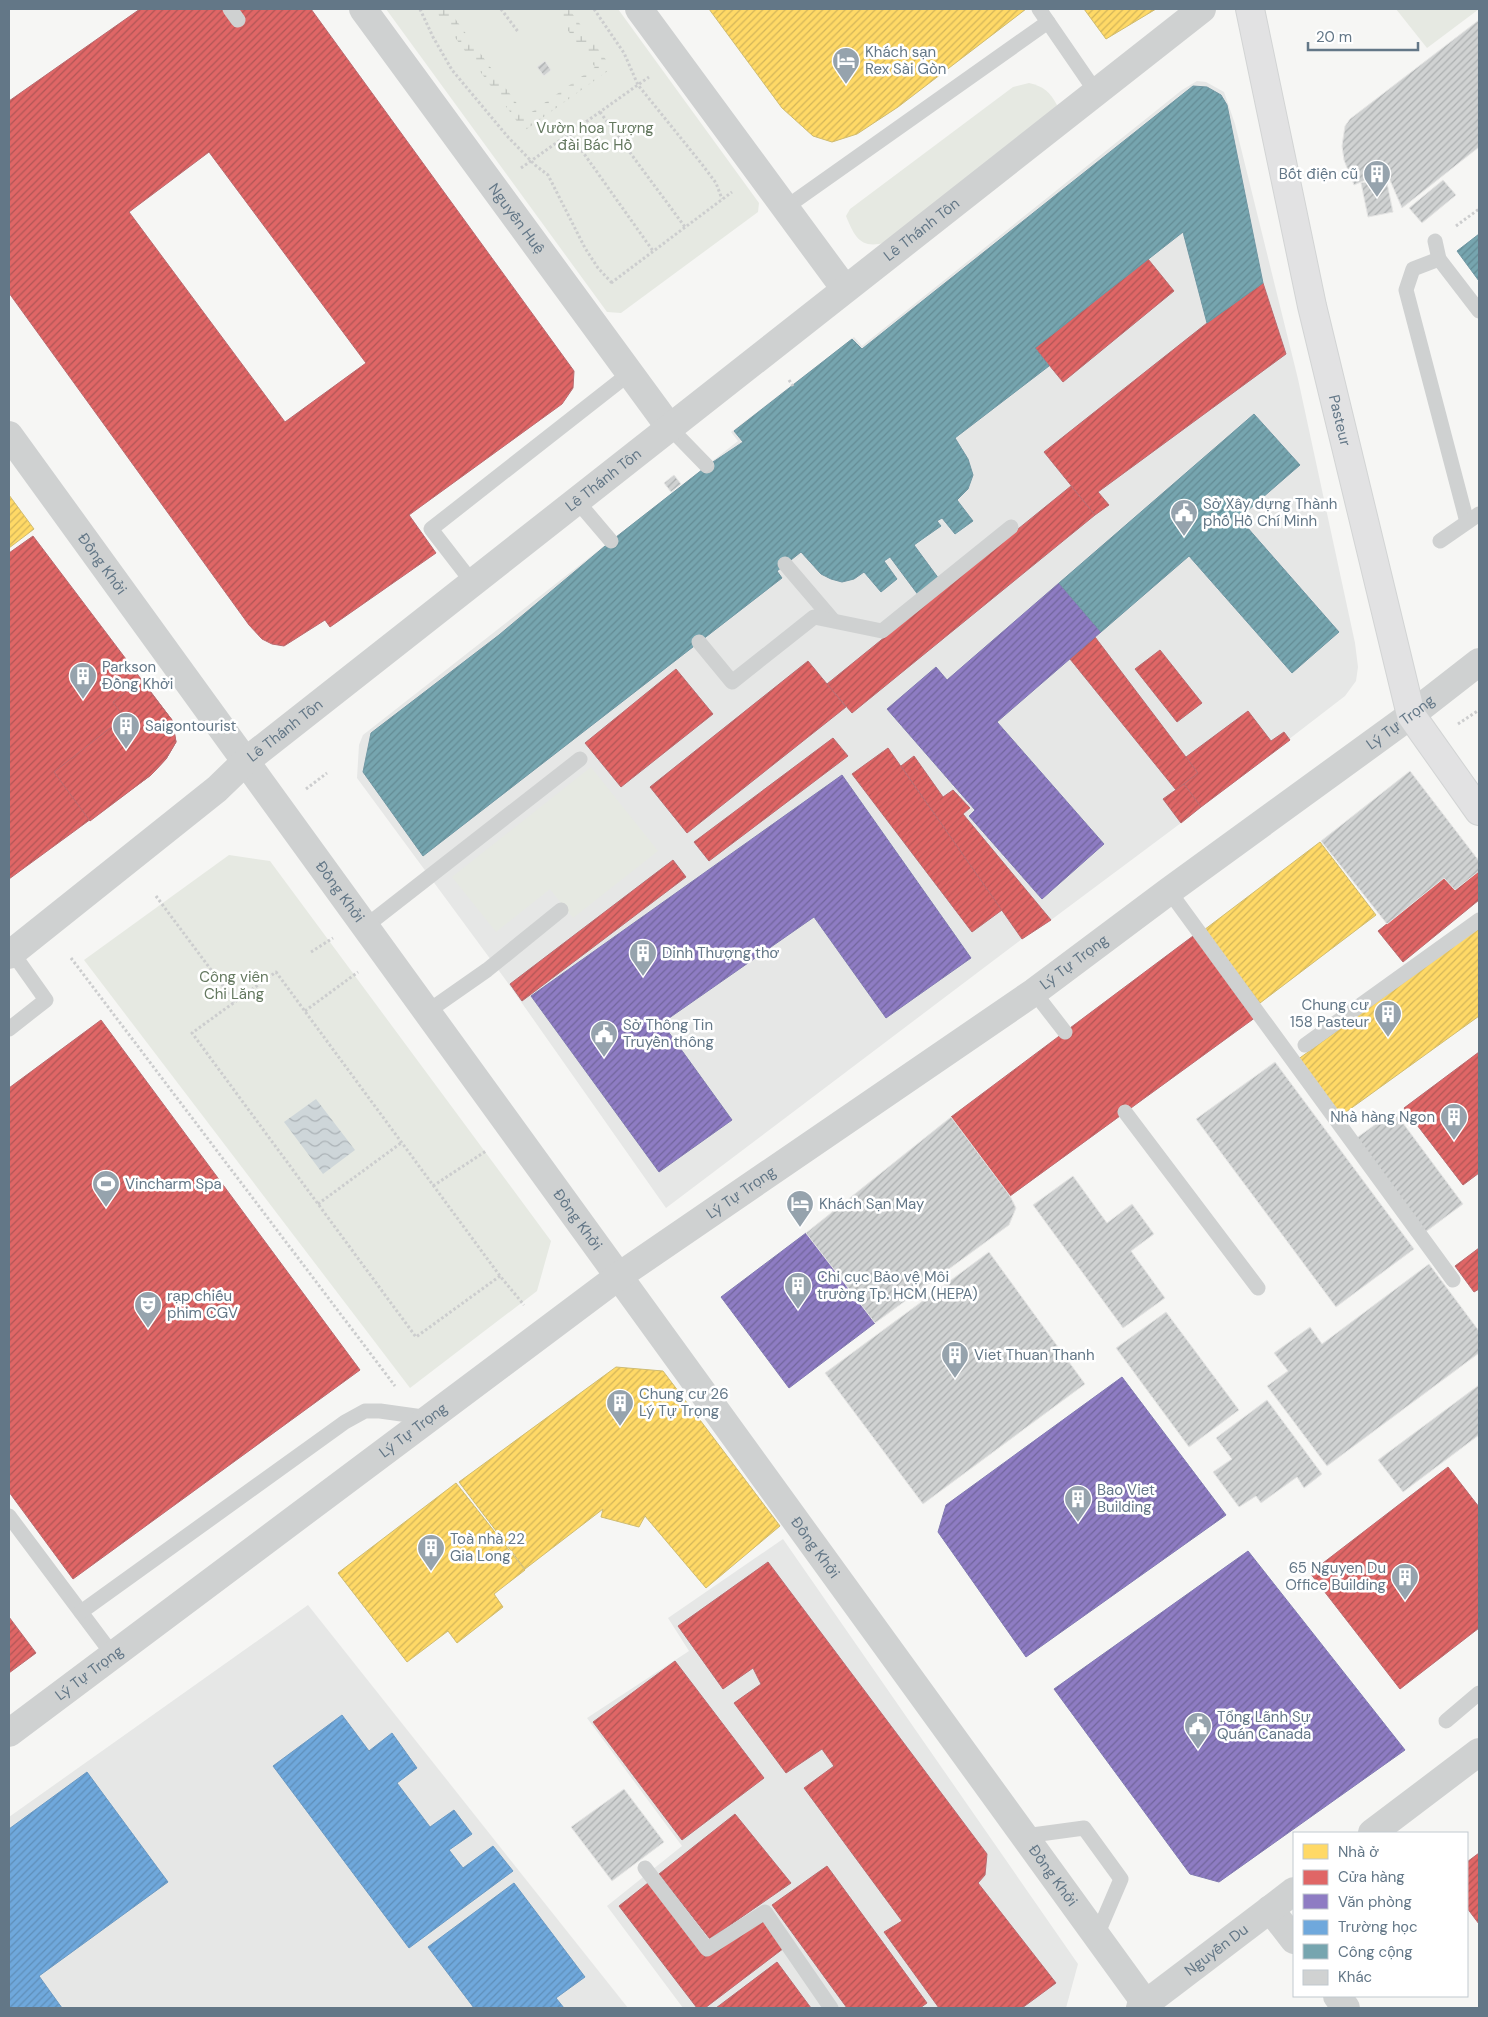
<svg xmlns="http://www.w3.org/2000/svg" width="1488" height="2017" viewBox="0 0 1488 2017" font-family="'DM Sans',sans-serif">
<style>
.built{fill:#e6e7e6}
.green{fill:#e6e9e2}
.wetland{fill:url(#wetland-marsh)}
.water{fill:url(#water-waves)}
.homes{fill:url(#homes-hatch);stroke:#d0bc70}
.shops{fill:url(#shops-hatch);stroke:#ba6b70;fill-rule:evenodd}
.offices{fill:url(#offices-hatch);stroke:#817ab1}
.schools{fill:url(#schools-hatch);stroke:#6b99c2}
.public{fill:url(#public-hatch);stroke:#7097a3}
.building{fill:url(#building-hatch);stroke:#e5e5e4}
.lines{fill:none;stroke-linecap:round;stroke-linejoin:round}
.secondary-casing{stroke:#d2d4d4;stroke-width:30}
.path{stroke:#cccdce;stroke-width:3;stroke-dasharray:2.5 2.5;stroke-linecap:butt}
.service{stroke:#cfd1d1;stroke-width:15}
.tertiary{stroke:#cfd1d1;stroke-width:28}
.secondary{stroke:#e2e2e3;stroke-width:28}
.labels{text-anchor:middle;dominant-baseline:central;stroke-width:5;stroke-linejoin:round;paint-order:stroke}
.poi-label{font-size:15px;fill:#637787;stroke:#fff;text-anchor:start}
.park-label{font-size:15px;fill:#64785f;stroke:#fff}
.street-label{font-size:15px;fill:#637787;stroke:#fff}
</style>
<defs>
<pattern id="wetland-marsh" width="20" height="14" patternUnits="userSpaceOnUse" patternTransform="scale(1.25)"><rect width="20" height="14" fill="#e6e9e2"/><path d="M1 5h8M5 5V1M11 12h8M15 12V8" fill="none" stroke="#bec2bd"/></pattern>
<pattern id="water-waves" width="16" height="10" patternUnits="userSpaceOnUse" patternTransform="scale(1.25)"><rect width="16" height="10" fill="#ced6d9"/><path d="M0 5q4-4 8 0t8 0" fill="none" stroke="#abb2b6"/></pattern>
<pattern id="homes-hatch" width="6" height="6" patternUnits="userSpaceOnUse" patternTransform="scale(1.25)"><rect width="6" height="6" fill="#ffd966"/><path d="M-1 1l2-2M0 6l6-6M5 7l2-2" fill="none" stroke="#d2b55a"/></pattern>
<pattern id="shops-hatch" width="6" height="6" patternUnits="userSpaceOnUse" patternTransform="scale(1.25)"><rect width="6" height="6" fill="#e06666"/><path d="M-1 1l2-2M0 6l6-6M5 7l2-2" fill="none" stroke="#b05656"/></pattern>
<pattern id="offices-hatch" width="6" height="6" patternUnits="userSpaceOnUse" patternTransform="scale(1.25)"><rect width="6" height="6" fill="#8e7cc3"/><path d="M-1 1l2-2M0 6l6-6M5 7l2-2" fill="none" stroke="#72669c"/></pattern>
<pattern id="schools-hatch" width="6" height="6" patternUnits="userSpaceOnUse" patternTransform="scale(1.25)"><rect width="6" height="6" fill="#6fa8dc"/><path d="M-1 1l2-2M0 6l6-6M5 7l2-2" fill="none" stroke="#5f8eb8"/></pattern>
<pattern id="public-hatch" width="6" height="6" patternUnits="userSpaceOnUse" patternTransform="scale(1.25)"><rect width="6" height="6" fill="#76a5af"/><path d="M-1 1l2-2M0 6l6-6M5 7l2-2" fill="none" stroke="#648b94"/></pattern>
<pattern id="building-hatch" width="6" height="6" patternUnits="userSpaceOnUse" patternTransform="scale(1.25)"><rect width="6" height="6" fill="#d0d2d2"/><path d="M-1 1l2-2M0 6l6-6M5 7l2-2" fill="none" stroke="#acafb0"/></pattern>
</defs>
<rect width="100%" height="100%" fill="#f6f6f4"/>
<g class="built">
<path d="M1197 81 1206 82 1224 92 1235 124 1298 379 1355 643 1358 667 1356 681 1345 696 1201 807 1184 784 1176 790 1181 823 1051 920 1022 939 666 1208 505 979 357 778 359 745 363 735 738 441 731 432 854 337 862 346 1182 90Z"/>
<path d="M783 1539 1078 1964 1066 2008H811L777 1963 716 2008H683L607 1906 682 1846 587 1718 689 1651 668 1618Z"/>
<path d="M308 1605 628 2008H9V1817Z"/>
</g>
<g class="green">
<path d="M386 9H618L759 203 758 212 621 313 607 312Z"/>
<path d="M1396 9H1479L1427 48Z"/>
<path d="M1029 83C1043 86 1050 92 1057 105L1055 114 887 242C861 250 855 238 846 216L850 209 1013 87Z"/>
<path d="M591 767 658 851 573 918 550 889 496 932 452 877Z"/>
<path d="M229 855 270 861 551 1241 537 1291 410 1388 84 960Z"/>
</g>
<path class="wetland" d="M434 9H448L526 116 595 67 552 9H569L612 68 524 131Z"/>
<path class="water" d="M316 1099 355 1150 323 1174 284 1122Z"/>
<g class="homes">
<path d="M709 9H1026L898 107 857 134 832 142 813 136 782 108Z"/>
<path d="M1084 9H1156L1106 39Z"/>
<path d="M9 495 34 529 9 548Z"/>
<path d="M1320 842 1376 915 1260 1003 1204 930Z"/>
<path d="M1479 928V1016L1339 1117 1297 1060Z"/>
<path d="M616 1367 663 1371 780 1526 706 1588 645 1516 639 1527 601 1517 603 1509 525 1569 459 1482Z"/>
<path d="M456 1483 525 1570 494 1594 503 1607 457 1643 448 1631 407 1662 338 1573Z"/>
</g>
<g class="shops">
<path d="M140 9H311L574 371 573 388 562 404 409 515 436 553 330 627 325 620 284 646 272 644 262 639 249 625 9 293V101ZM209 152 366 363 285 422 129 212Z"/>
<path d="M1148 259 1174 291 1063 382 1035 348Z"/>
<path d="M1263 283 1286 354 1098 492 1109 505 1095 515 1044 452 1207 323Z"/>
<path d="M1071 486 1095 515 852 713 827 684Z"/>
<path d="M33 536 172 720 176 742 166 759 151 775 9 879V553Z"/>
<path d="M1095 637 1198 773 1176 790 1070 659Z"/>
<path d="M1160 650 1202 703 1177 722 1135 669Z"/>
<path d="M808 661 846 707 687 833 650 787Z"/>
<path d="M676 669 713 714 621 787 585 743Z"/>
<path d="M141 680 172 720 176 742 166 759 151 775 90 821 54 772 124 717 113 702Z"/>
<path d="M1248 711 1271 741 1284 732 1290 740 1201 807 1184 784 1198 773 1186 757Z"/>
<path d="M833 738 848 756 709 861 694 842Z"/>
<path d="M888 748 1002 910 972 932 852 774Z"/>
<path d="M914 756 943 797 953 790 970 808 963 814 1051 920 1022 939 901 766Z"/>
<path d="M1184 784 1201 807 1181 823 1163 799Z"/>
<path d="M673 860 686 877 522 1001 510 984Z"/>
<path d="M1479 871V900L1403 962 1378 931 1444 878 1455 890Z"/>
<path d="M1193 936 1256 1017 1010 1196 951 1117Z"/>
<path d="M101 1020 360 1370 73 1579 9 1492V1088Z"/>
<path d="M1479 1052V1173L1463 1185 1404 1108Z"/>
<path d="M1479 1248V1289L1474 1292 1455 1266Z"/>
<path d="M1448 1467 1479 1507V1628L1400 1689 1310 1573Z"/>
<path d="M768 1562 987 1854 985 1875 978 1883 1056 1983 1022 2008H939L884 1932 902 1921 804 1788 834 1766 822 1749 786 1773 734 1703 761 1684 753 1668 723 1689 678 1626Z"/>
<path d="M9 1617 36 1653 9 1673Z"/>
<path d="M675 1661 764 1778 682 1840 593 1722Z"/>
<path d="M735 1814 791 1883 710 1939 659 1874Z"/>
<path d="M1479 1853V1924L1467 1908V1862Z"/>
<path d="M827 1866 927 2003 920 2008H847L772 1905Z"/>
<path d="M648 1883 705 1957 762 1918 784 1948 705 2008H697L619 1906Z"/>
<path d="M777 1962 811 2008H716Z"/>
</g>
<g class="offices">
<path d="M1059 583 1101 632 997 722 1104 844 1042 899 969 816 975 810 887 709 936 667 947 680Z"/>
<path d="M842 775 971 958 886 1018 814 917 662 1023 732 1120 659 1172 531 996Z"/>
<path d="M806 1233 875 1323 789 1388 721 1297Z"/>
<path d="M1122 1377 1226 1515 1026 1657 938 1532 946 1505Z"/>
<path d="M1248 1551 1405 1750 1219 1882 1190 1874 1054 1689Z"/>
</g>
<g class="schools">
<path d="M342 1715 369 1751 392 1733 417 1768 397 1783 430 1827 454 1810 472 1834 449 1850 463 1868 493 1846 513 1871 409 1948 273 1766Z"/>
<path d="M87 1772 168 1882 39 1976 62 2008H9V1829Z"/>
<path d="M514 1883 585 1977 556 1998 564 2008H474L428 1947Z"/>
</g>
<g class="public">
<path d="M1193 86 1207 87 1221 95 1227 105 1263 283 1207 323 1183 232 1035 348 1049 366 955 438 968 459 973 475 968 489 957 500 973 521 955 534 942 518 937 521 941 526 914 545 939 579 919 596 890 557 884 561 897 579 881 592 864 572 854 579 842 582 831 579 821 574 801 552 777 571 782 578 423 856 363 772 371 733 499 635 611 541 707 466 743 442 734 431 852 339 862 349Z"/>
<path d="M1479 234V281L1457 251Z"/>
<path d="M1254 414 1300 465 1239 518 1339 632 1292 673 1189 556 1101 632 1059 583Z"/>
</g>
<g class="building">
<path d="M1479 20V147L1402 208 1386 171 1354 185 1344 160 1342 146 1345 126 1350 119Z"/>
<path d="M545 61 551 70 544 76 537 67Z"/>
<path d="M1386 178 1393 212 1368 217 1361 183Z"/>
<path d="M1443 180 1456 195 1422 223 1409 208Z"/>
<path d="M674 475 681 484 671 492 664 483Z"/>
<path d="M1410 771 1479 861V871L1455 890 1444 878 1387 924 1321 841Z"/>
<path d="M1275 1062 1414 1249 1336 1307 1196 1119Z"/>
<path d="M1394 1111 1463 1204 1424 1233 1355 1139Z"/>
<path d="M951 1117 1010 1196 1016 1208 1009 1225 875 1323 806 1233Z"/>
<path d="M1073 1176 1107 1223 1132 1204 1154 1234 1131 1251 1165 1298 1123 1328 1033 1205Z"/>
<path d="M989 1252 1085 1384 923 1504 825 1373Z"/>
<path d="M1429 1264 1479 1331V1353L1327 1466 1267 1386 1288 1371 1274 1353 1310 1327 1322 1344Z"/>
<path d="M1166 1312 1239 1410 1189 1447 1116 1348Z"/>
<path d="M1479 1385V1435L1403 1492 1378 1460Z"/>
<path d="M1267 1400 1322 1474 1304 1488 1297 1477 1261 1503 1256 1496 1239 1507 1213 1472 1232 1459 1216 1438Z"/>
<path d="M624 1789 664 1842 612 1881 571 1827Z"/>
</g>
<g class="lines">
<defs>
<g id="secondary">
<path id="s6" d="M1250 9 1312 306 1411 715 1479 811"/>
</g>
</defs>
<use href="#secondary" class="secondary-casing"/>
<g class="path">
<path d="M420 9 433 37 452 70 508 137 535 165 548 175 585 248 598 268 612 283"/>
<path d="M501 9 519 33"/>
<path d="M594 9 624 53 638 85 701 163 716 183 722 199"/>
<path d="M600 112 685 227"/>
<path d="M570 134 653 251"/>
<path d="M521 168 649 77"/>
<path d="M1456 226 1479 209"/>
<path d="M611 283 732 192"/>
<path d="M789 380 793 386"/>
<path d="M1458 724 1479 710"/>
<path d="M306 789 327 773"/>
<path d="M156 896 235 1002"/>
<path d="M311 952 333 938"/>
<path d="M71 958 395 1386"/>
<path d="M305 1011 358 972"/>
<path d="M433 1186 486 1151"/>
<path d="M318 1204 401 1143"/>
<path d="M500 1276 416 1337 192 1033 276 972 500 1276 524 1305"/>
</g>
<g class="service">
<path d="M230 9 238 20"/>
<path d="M1039 9 1096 92"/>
<path d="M785 208 1048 22"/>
<path d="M1435 241 1439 259 1479 311"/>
<path d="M1439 259 1413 269 1406 290 1467 522"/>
<path d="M670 428 707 466"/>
<path d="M577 501 611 541"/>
<path d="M1440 541 1479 514"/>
<path d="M785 564 832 619"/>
<path d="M472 582 431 529 630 373"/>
<path d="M699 642 732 682 814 617 882 631 1011 527"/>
<path d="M1169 891 1453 1280"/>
<path d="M366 926 580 759"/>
<path d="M1034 992 1065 1032"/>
<path d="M427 1012 487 970 561 910"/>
<path d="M9 1029 46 1000 12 952"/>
<path d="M1305 1045 1479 920"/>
<path d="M1125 1112 1258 1288"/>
<path d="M9 1516 113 1655"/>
<path d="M81 1612 345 1422 365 1411H380L430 1418"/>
<path d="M1446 1721 1479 1693"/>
<path d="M1025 1836 1084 1828 1121 1879 1097 1935"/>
<path d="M645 1868 707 1949 765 1912 831 2008"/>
</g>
<g class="tertiary">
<path id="s1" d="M363 9 670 428"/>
<path d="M639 9 845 289"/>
<path id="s2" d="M9 435 1146 2004"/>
<path id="s3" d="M9 955 217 789 246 761 1202 9"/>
<path id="s4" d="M9 1733 619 1276 1034 992 1169 891 1411 715 1479 662"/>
<path d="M1372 1833 1479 1752"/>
<path d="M1270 1909 1294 1940"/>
<path d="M1337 1996 1346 2008"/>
<path id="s5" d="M1140 2008 1294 1891"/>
</g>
<use href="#secondary" class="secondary"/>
</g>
<defs>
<symbol id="hotel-pin" viewBox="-11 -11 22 30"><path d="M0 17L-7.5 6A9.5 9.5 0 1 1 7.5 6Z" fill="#96a3ad" stroke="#fff"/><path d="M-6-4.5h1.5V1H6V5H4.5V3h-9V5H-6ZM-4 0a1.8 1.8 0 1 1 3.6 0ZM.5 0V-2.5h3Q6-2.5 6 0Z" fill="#fff"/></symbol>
<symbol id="building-pin" viewBox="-11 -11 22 30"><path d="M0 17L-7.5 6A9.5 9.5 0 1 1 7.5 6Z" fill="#96a3ad" stroke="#fff"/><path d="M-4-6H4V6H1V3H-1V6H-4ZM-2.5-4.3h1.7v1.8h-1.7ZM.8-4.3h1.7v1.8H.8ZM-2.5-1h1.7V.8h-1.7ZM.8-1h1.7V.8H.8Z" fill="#fff"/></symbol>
<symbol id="civic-pin" viewBox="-11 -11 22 30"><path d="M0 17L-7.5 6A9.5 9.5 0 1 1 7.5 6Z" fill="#96a3ad" stroke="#fff"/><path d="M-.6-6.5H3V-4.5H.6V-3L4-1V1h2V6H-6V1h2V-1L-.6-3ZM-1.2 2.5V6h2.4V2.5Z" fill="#fff"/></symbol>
<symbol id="stadium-pin" viewBox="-11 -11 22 30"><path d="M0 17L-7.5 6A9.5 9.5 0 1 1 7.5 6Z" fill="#96a3ad" stroke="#fff"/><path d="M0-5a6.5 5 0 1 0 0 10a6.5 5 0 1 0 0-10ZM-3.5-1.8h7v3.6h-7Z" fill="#fff"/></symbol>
<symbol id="theatre-pin" viewBox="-11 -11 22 30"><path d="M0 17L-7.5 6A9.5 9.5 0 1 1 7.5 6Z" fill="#96a3ad" stroke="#fff"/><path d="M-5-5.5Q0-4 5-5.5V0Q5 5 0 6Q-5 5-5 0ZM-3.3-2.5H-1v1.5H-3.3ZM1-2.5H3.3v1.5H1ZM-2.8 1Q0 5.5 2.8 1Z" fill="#fff"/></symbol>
</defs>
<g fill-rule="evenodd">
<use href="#hotel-pin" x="830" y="45" width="32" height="43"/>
<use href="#building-pin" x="1361" y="158" width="32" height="43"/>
<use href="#civic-pin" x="1168" y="497" width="32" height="43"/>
<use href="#building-pin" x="67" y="660" width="32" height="43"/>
<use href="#building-pin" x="110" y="710" width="32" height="43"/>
<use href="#building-pin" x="627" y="937" width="32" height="43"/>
<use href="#building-pin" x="1372" y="998" width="32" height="43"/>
<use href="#civic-pin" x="588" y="1018" width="32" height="43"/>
<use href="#building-pin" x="1438" y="1101" width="32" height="43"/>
<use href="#stadium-pin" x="90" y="1168" width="32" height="43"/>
<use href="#hotel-pin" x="784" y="1188" width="32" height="43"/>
<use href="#building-pin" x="782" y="1270" width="32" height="43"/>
<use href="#theatre-pin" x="132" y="1289" width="32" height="43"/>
<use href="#building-pin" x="939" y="1339" width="32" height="43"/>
<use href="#building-pin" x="604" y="1387" width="32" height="43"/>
<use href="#building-pin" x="1062" y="1483" width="32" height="43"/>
<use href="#building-pin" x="415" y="1532" width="32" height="43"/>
<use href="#building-pin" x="1389" y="1561" width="32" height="43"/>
<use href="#civic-pin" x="1182" y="1710" width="32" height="43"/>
</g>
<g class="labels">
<g class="poi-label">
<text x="865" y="52">Khách sạn<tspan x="865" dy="17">Rex Sài Gòn</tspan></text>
<text x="1358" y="174" text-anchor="end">Bốt điện cũ</text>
<text x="1203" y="504">Sở Xây dựng Thành<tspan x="1203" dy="17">phố Hồ Chí Minh</tspan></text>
<text x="102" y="667">Parkson<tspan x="102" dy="17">Đồng Khởi</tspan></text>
<text x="145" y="726">Saigontourist</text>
<text x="662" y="953">Dinh Thượng thơ</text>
<text x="1369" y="1005" text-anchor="end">Chung cư<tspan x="1369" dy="17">158 Pasteur</tspan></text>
<text x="623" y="1025">Sở Thông Tin<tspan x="623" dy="17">Truyền thông</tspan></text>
<text x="1435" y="1117" text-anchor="end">Nhà hàng Ngon</text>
<text x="125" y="1184">Vincharm Spa</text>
<text x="819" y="1204">Khách Sạn May</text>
<text x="817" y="1277">Chi cục Bảo vệ Môi<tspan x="817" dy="17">trường Tp. HCM (HEPA)</tspan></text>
<text x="167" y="1296">rạp chiếu<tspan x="167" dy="17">phim CGV</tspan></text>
<text x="974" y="1355">Viet Thuan Thanh</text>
<text x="639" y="1394">Chung cư 26<tspan x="639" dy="17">Lý Tự Trọng</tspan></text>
<text x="1097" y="1490">Bao Viet<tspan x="1097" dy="17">Building</tspan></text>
<text x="450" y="1539">Toà nhà 22<tspan x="450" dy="17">Gia Long</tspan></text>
<text x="1386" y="1568" text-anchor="end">65 Nguyen Du<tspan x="1386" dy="17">Office Building</tspan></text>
<text x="1217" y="1717">Tổng Lãnh Sự<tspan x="1217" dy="17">Quán Canada</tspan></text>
</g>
<g class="park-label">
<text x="595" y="128">Vườn hoa Tượng<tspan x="595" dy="17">đài Bác Hồ</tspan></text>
<text x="234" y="977">Công viên<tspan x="234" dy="17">Chi Lăng</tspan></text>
</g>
<g class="street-label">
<text stroke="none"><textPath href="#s1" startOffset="260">Nguyễn Huệ</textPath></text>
<text stroke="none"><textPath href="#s3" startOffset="1166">Lê Thánh Tôn</textPath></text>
<text stroke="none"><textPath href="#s6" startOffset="421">Pasteur</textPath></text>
<text stroke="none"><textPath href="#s3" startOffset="761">Lê Thánh Tôn</textPath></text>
<text stroke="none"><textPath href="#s2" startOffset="159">Ðồng Khởi</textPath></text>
<text stroke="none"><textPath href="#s4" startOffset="1720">Lý Tự Trọng</textPath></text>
<text stroke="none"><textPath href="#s3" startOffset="356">Lê Thánh Tôn</textPath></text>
<text stroke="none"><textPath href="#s2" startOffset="564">Ðồng Khởi</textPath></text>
<text stroke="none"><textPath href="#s4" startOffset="1315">Lý Tự Trọng</textPath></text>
<text stroke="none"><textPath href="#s4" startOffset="910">Lý Tự Trọng</textPath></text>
<text stroke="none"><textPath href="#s2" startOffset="969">Ðồng Khởi</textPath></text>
<text stroke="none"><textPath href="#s4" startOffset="505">Lý Tự Trọng</textPath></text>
<text stroke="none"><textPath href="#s2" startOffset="1374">Ðồng Khởi</textPath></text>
<text stroke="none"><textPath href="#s4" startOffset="100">Lý Tự Trọng</textPath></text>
<text stroke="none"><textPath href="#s2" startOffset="1779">Ðồng Khởi</textPath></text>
<text stroke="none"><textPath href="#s5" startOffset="96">Nguyễn Du</textPath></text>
</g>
</g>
<rect width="1488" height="2017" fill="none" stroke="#637787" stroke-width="20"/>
<rect x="1293" y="1832" width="175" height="165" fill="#ffffff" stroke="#c1c9cf"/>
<rect x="1303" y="1844" width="25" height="15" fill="#ffd966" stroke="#c1c9cf"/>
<text x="1338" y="1857" font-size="15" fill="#637787">Nhà ở</text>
<rect x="1303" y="1870" width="25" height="15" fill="#e06666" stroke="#c1c9cf"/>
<text x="1338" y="1882" font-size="15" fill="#637787">Cửa hàng</text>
<rect x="1303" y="1894" width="25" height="15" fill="#8e7cc3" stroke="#c1c9cf"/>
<text x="1338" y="1907" font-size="15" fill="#637787">Văn phòng</text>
<rect x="1303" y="1920" width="25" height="15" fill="#6fa8dc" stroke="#c1c9cf"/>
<text x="1338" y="1932" font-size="15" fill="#637787">Trường học</text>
<rect x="1303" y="1944" width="25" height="15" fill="#76a5af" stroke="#c1c9cf"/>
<text x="1338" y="1957" font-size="15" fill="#637787">Công cộng</text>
<rect x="1303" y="1970" width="25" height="15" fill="#d0d2d2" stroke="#c1c9cf"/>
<text x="1338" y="1982" font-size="15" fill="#637787">Khác</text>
<path d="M1308 42v8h110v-8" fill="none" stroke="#637787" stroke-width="2.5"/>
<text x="1316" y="42" font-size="15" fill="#637787" stroke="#ffffff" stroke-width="4" paint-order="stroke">20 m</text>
</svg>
